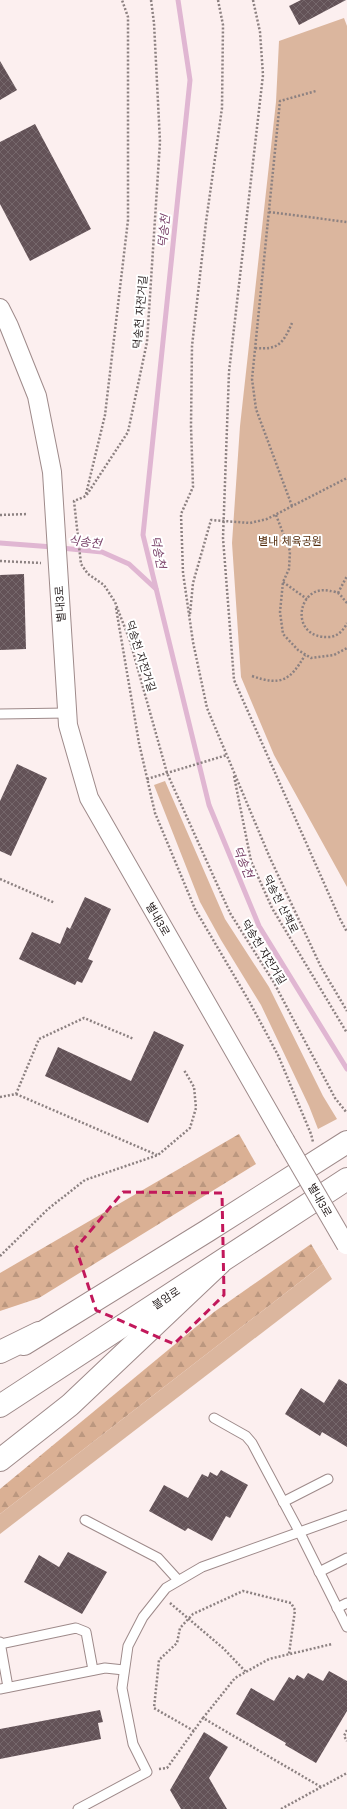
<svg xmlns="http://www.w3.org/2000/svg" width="347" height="1809" viewBox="0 0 347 1809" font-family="Helvetica,'Noto Sans KR',sans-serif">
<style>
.green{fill:#dbb69e}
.forest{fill:url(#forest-firs)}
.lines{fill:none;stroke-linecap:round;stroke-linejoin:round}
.stream{stroke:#e0b6d2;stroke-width:5}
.building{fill:url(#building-cross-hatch)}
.service-casing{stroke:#9e8a8a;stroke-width:11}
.minor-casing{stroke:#9e8a8a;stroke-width:20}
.tertiary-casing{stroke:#9e8a8a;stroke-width:24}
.motorway-casing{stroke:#9e8a8a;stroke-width:24}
.path{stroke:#8c8181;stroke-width:2.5;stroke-dasharray:2 2;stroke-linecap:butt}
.service{stroke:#fff;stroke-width:9}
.minor{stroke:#fff;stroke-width:18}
.tertiary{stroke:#fff;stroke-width:22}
.motorway{stroke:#fff;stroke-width:22}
.minor-bridge-casing{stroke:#9e8a8a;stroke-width:20;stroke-linecap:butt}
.minor-bridge{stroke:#fff;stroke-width:18}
.marked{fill:none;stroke:#c2185b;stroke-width:3;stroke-dasharray:8 5;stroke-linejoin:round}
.labels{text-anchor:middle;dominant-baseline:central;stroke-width:4;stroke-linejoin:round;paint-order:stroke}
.street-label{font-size:11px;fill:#261e1e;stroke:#fff}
.park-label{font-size:11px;fill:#542c0c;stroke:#fff}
.water-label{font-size:12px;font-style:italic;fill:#794269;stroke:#fff}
</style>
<defs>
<pattern id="forest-firs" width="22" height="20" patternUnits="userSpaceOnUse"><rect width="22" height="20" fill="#dab094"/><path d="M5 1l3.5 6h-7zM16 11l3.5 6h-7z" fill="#bb977f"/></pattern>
<pattern id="building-cross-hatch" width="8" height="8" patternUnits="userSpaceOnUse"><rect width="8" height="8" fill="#635257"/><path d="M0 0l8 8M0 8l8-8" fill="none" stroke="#75676b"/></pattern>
</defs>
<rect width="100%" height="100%" fill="#fcefef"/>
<g class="green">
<path d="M344 18 347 26V887L274 755 241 677 232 543 240 426 276 102 279 41Z"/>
<path d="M165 781 225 919 269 987 323 1096 337 1119 318 1129 309 1106 261 1005 221 940 200 902 154 785Z"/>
<path d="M323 1264 332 1279 0 1534V1514Z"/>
</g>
<g class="forest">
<path d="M239 1134 256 1164 39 1298 0 1311V1273Z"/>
<path d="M311 1244 323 1264 0 1514V1489L214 1312Z"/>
</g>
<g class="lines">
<g class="stream">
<path d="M178 0 190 80 143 535 209 805 259 926 347 1069"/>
<path d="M0 543 53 547"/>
<path d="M61 548 102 552 129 564 156 589"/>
</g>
</g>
<g class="building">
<path d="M301 0H346L299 25 289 6Z"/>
<path d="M0 61 17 90 0 100Z"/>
<path d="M35 124 91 229 30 261 0 204V142Z"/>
<path d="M24 574 26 649 0 650V575Z"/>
<path d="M17 764 47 778 11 856 0 851V801Z"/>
<path d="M85 897 111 909 88 959 93 961 82 983 77 981 75 985 19 959 32 932 60 944 67 927 70 929Z"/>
<path d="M154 1031 184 1045 148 1123 45 1076 58 1047 131 1081Z"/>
<path d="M339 1379 347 1384V1447L322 1432 320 1436 285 1414 301 1388 324 1403Z"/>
<path d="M221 1470 248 1485 230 1518 226 1516 212 1541 188 1528 185 1531 149 1511 164 1485 188 1498 202 1474 208 1477 210 1472 217 1476Z"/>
<path d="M68 1552 107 1572 82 1614 24 1582 39 1555 59 1567Z"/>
<path d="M329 1671 347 1681V1711L316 1763 285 1745 286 1743 236 1714 251 1688 274 1701 289 1677 294 1680 297 1675 304 1679 308 1673 323 1681Z"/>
<path d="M100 1710 103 1722 98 1723 101 1739 0 1759V1729Z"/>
<path d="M204 1732 228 1747 209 1778 227 1809H181L170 1790Z"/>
</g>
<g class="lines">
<defs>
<g id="service">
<path d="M0 714 67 713"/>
<path d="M214 1418 246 1436 252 1443 300 1533 347 1627"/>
<path d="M283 1502 328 1479"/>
<path d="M85 1520 158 1558 178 1580"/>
<path d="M319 1572 347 1558"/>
<path d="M337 1608 347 1603"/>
<path d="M0 1642 8 1687"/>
<path d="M0 1644 76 1628 86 1632 93 1670"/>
<path d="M0 1689 105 1668 124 1670"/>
<path d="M78 1809 147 1772 133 1744 122 1688 128 1646 143 1617 166 1588 202 1567 347 1515"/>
</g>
<path id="minor" d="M0 308 9 326 37 396 52 472 68 725 89 798 285 1140"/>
<g id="tertiary">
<path d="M24 1344 207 1231 347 1142"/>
<path d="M0 1406 347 1179"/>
</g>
<g id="motorway">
<path d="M0 1352 39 1333"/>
<path d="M0 1460 70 1405 220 1263"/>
</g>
</defs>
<use href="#service" class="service-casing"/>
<use href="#minor" class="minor-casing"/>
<use href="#tertiary" class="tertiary-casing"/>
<use href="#motorway" class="motorway-casing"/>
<g class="path">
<path d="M151 0 154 23 160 142 147 342 128 432 86 496 74 501 81 564 88 574 104 585 115 602 130 641 167 773 230 913 273 981 335 1098 347 1113"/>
<path d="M218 0 223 25 222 108 206 222 192 346 191 426 193 487 181 514 183 573 193 642 207 708 270 858 321 967 347 1011"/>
<path d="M253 0 260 32 263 75 229 372 223 538 234 680 339 917 347 932"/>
<path d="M269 212 347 222"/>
<path d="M255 348C278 350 283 344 292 323"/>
<path d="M86 494 105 415 128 220V17L122 0"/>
<path d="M292 506 256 409 252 379 280 101 316 91"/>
<path d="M0 515 28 514"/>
<path d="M276 515 290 551 289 569 283 582 280 612 283 634 298 650 311 658 334 655 347 648"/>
<path d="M0 561 41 563"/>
<path d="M283 582 307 599"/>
<path d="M338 593 347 576"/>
<path d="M347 603C344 600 342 596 338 593 336 592 332 591 330 591 297 583 288 639 329 637 337 637 344 630 347 623"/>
<path d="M116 608 139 743 155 813 195 909 249 1001 278 1055 311 1134 313 1142"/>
<path d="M190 614 193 583 211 520 250 523 267 519 347 478"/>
<path d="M252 676C281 686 290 681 305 655"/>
<path d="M234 776 251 861 272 908 347 1033"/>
<path d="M147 779 227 755"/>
<path d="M0 879 55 903"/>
<path d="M16 1094 157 1155"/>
<path d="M0 1097 16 1094 39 1039 84 1018 134 1039"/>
<path d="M0 1256 48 1209 85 1180 158 1155 190 1128 196 1108 194 1087 184 1070"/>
<path d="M170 1603 223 1648 246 1672"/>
<path d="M203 1718 235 1678 269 1659 332 1644"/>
<path d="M347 1730 344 1736 347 1741"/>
<path d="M194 1731 154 1708 159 1660 177 1643 180 1628 193 1614 243 1591 291 1603 295 1610 289 1654"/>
<path d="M159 1769 167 1768 203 1718 321 1787"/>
<path d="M281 1809 347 1773"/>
</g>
<use href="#service" class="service"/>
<use href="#minor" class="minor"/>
<use href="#tertiary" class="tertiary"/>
<use href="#motorway" class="motorway"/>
<defs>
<path id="minor-bridge" d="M285 1140 346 1245"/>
</defs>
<use href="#minor-bridge" class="minor-bridge-casing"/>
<use href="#minor-bridge" class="minor-bridge"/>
</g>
<path class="marked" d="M123 1192 222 1193 224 1295 174 1344 96 1310 76 1248Z"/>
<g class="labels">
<g class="street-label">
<text transform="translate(140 312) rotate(-85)">덕송천 자전거길</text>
<text transform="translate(60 604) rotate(-94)">별내3로</text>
<text transform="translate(141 656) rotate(72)">덕송천 자전거길</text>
<text transform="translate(281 904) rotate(63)">덕송천 산책로</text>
<text transform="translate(158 919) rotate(60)">별내3로</text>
<text transform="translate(264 952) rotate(58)">덕송천 자전거길</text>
<text transform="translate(320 1200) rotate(60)">별내3로</text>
<text transform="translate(166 1298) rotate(-33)">불암로</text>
</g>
<g class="park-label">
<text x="290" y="541">별내 체육공원</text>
</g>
<g class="water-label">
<text transform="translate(164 231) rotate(-84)">덕송천</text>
<text transform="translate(85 542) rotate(7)">식송천</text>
<text transform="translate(158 552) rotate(78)">덕송천</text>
<text transform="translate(243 862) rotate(67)">덕송천</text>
</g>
</g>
</svg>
